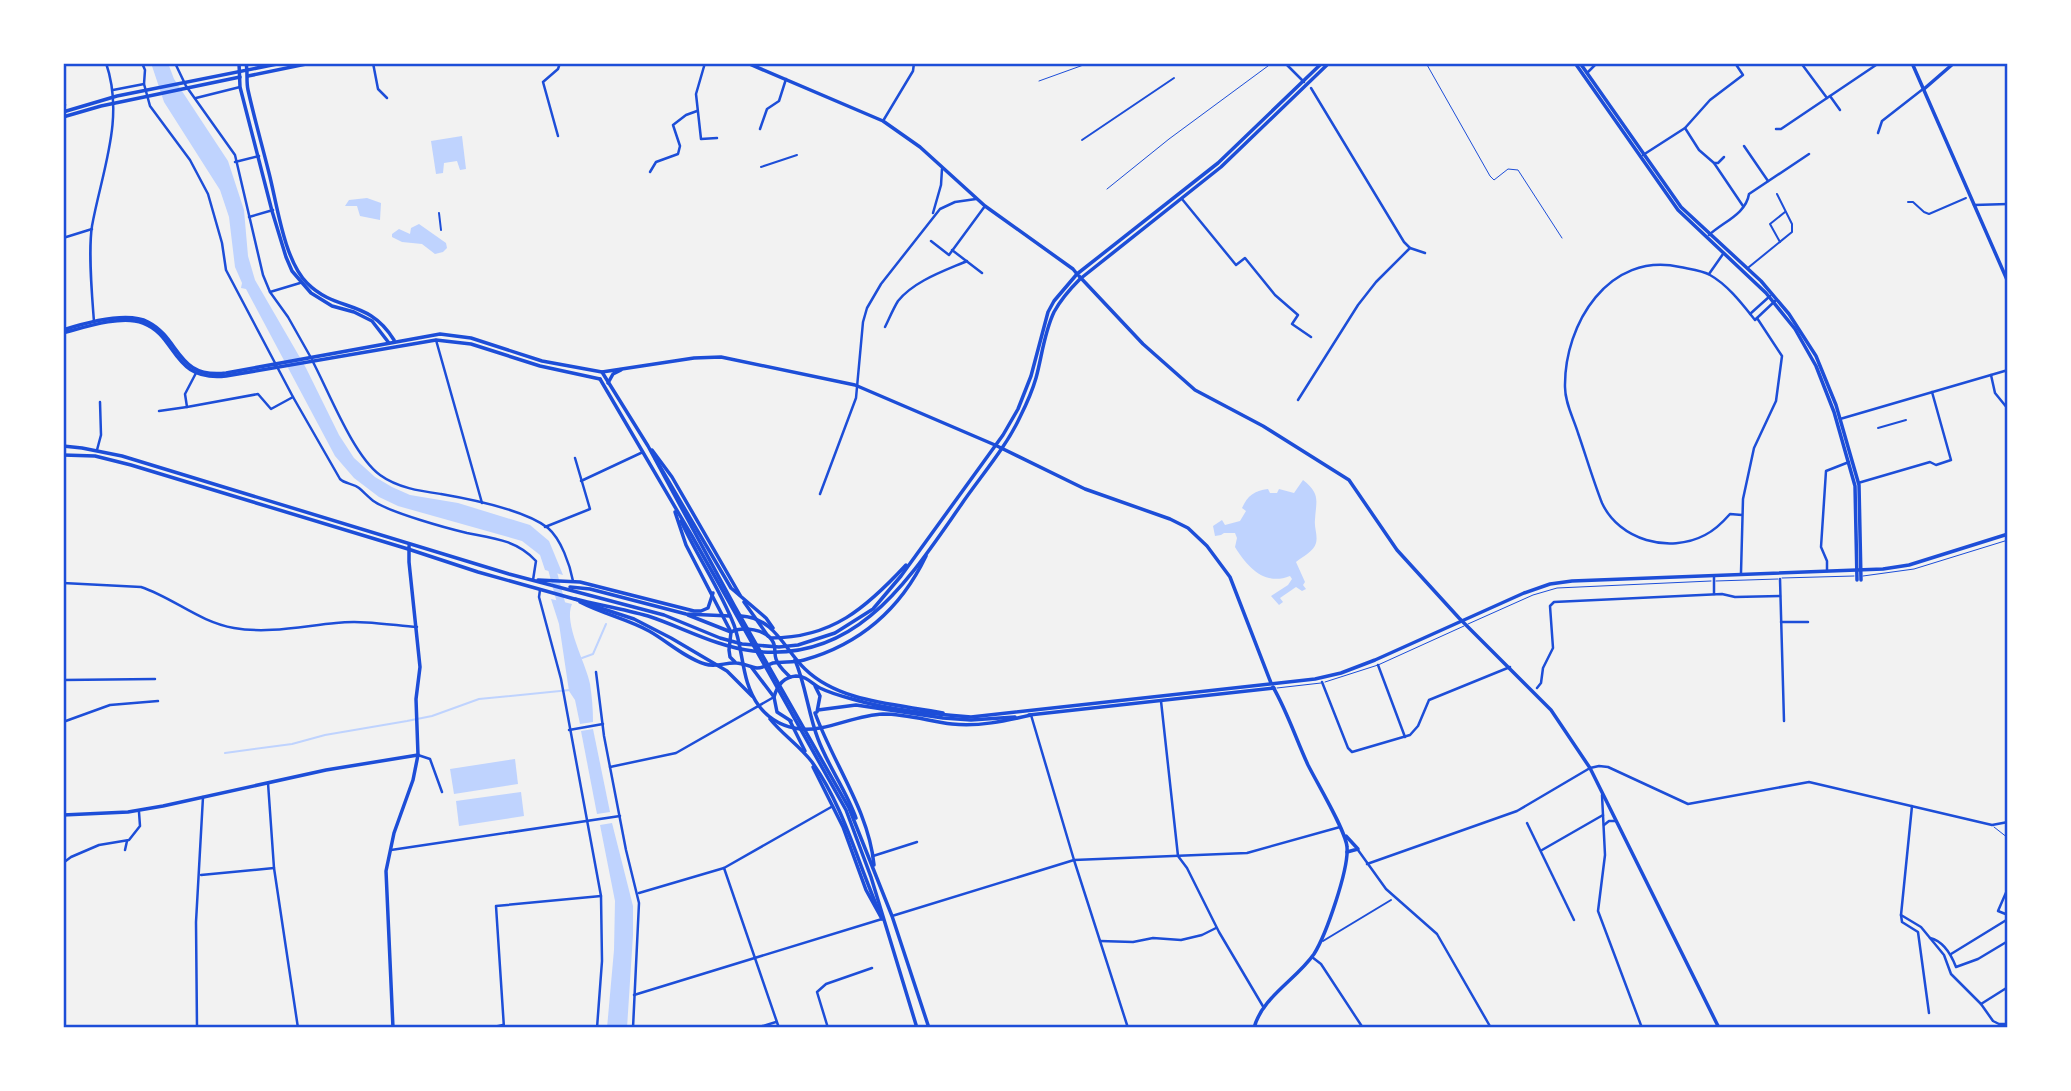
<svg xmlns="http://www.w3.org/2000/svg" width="2071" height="1091" viewBox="0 0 2071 1091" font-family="'Fira Sans',sans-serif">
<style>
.water{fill:#bfd3fe}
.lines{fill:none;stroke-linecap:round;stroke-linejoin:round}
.stream{stroke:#bfd3fe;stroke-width:2}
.river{stroke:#bfd3fe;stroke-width:8}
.service{stroke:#1d4ed8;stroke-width:1}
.pedestrian{stroke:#1d4ed8;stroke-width:2}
.minor{stroke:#1d4ed8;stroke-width:2.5}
.tertiary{stroke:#1d4ed8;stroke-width:3.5}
.secondary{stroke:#1d4ed8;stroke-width:3.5}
.primary{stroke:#1d4ed8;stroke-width:3.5}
.neatline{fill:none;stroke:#1d4ed8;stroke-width:2.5}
</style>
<rect width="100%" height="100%" fill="#f2f2f2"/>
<g class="water">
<path d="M151 63H168L174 79 228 161 244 210 248 256 255 280 306 368 339 435 354 458 375 477 392 487 410 495 458 503 530 525 549 541 563 575 545 570 540 555 522 541 398 506 379 497 354 478 335 456 246 289 241 288 242 283 235 267 229 217 220 190 164 102Z"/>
<path d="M462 136 466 169 460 170 457 161 444 163 443 173 436 174 431 141Z"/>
<path d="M367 198 381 203 380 220 360 216 357 206H345L349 200Z"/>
<path d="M419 224 446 243 447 248 443 252 435 254 422 244 402 242 392 237V234L399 229 410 234 411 228Z"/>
<path d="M1303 480C1321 494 1316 501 1315 520 1314 527 1318 536 1316 543 1314 551 1302 557 1296 562L1305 582 1303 585 1306 589 1302 591 1296 587 1280 598 1283 602 1279 605 1271 596 1288 585 1292 579 1290 576C1265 586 1248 568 1235 547L1237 538 1235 533H1224L1221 535 1215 536 1213 526 1222 520 1225 525 1240 521 1246 511 1242 508C1248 495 1254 491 1268 489L1270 493H1277L1279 489 1294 493Z"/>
<path d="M551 599 572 604C563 623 586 663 590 684 592 697 593 709 593 722L580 724 575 700 569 691 559 624Z"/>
<path d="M593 729 610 812 597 814 581 731Z"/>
<path d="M515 759 518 784 454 794 450 769Z"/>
<path d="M521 792 524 816 459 826 456 801Z"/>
<path d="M612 823 633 906V935L627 1028H607L614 950 615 901 600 825Z"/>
</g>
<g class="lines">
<g class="stream">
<path d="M582 658 593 654 606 624"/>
<path d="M225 753 292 744 325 735 407 721 432 716 479 699 570 690"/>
</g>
<path class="river" d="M551 565 563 610"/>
<g class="service">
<path d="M1426 63 1490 176 1494 180 1508 169 1518 170 1562 238"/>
<path d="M1039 81 1089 63"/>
<path d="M1107 189 1169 139 1272 63"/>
<path d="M1863 576 1914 569 2008 540"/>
<path d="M1782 578 1854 576"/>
<path d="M1716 581 1778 579"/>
<path d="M1468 624 1533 595 1557 588 1711 581"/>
<path d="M1325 682 1378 665 1464 626"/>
<path d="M1277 688 1321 683"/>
<path d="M1994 827 2008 838"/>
</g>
<g class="pedestrian">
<path d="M1082 140 1174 78"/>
<path d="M761 167 797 155"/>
<path d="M1908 202H1913L1924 212 1929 214 1966 198"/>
<path d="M439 213 441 230"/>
<path d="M1780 242 1770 224 1785 212"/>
<path d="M1749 267 1792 232V224L1777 194"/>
<path d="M1878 428 1906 420"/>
<path d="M1323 941 1391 900"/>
</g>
<g class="minor">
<path d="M175 63 186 86 235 155 263 275 270 292 288 317 310 356"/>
<path d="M373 63 378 89 387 98"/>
<path d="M705 63 696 94 701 139 717 138"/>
<path d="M1285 63 1304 82"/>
<path d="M1801 63 1827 98"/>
<path d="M1587 73 1597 63"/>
<path d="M144 84 150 106 190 160 208 194 222 243 226 270 293 397 340 479C345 484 352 483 359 488 364 492 369 498 375 502 392 513 446 528 467 533 493 538 517 540 536 561L533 580"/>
<path d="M1311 88 1404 242 1410 248 1425 253"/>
<path d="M113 90 144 84 145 70 142 63"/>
<path d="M63 94 65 105"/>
<path d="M1830 96 1840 110"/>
<path d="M196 98 240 87"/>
<path d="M883 121 913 71 914 63"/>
<path d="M1685 128 1699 150 1714 163H1718L1724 157"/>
<path d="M760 129 767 109 779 101 786 79"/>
<path d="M1776 129H1781L1879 63"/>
<path d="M1878 133 1882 121 1923 89"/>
<path d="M558 136 543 82 558 69 560 63"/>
<path d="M1744 146 1768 181"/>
<path d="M1643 155 1685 128 1710 100 1743 75 1735 63"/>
<path d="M235 162 259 156"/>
<path d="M1714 163 1743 206"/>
<path d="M650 172 656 162 678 154 680 146 673 125 686 115 697 111"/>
<path d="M1182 199 1236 265 1245 258 1275 295 1298 315 1292 324 1311 337"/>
<path d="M1974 205 2008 204"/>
<path d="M933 213 941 185 942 169"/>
<path d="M249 217 273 210"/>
<path d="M1709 235C1723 222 1746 214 1749 194L1809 154"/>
<path d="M63 238 92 229"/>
<path d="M931 241 949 255 985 206"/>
<path d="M952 250 982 273"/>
<path d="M1709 274 1723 254"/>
<path d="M270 292 300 283"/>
<path d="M1750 314 1770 296"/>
<path d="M1757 318 1775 301"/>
<path d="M94 322C92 295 88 252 92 226 102 171 125 118 106 63"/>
<path d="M885 327C889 319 893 309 898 301 914 281 944 271 967 261"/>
<path d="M436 340 482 503"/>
<path d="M312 360C329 392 353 455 380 475 398 488 420 491 441 494 470 499 525 510 548 528 561 539 570 565 573 581"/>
<path d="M196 373 185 394 187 407 258 394 271 409 293 397"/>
<path d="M1991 375 1995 393 2008 409"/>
<path d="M1298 400 1358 305 1376 282 1410 248"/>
<path d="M159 411 187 407"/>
<path d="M1840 419 2008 370"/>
<path d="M97 450 101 435 100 402"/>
<path d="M581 481 643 452"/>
<path d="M1858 483 1930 462 1936 465 1951 460 1932 392"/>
<path d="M820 494 856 398 863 322 867 308 881 284 940 209 955 202 976 199"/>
<path d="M545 527 590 509 575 458"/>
<path d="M1827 571V561L1821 547 1826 471 1849 462"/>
<path d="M1741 573 1743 499 1754 448 1776 401 1782 356 1757 318 1755 320C1743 305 1728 285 1710 275 1702 270 1689 269 1680 267 1609 251 1564 324 1565 387 1565 403 1573 417 1578 433 1586 456 1593 480 1602 503 1619 540 1669 554 1705 535 1715 530 1723 522 1730 514L1742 515"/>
<path d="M1714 577V594"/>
<path d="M1780 579 1784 721"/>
<path d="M63 583 141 587C174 598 199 622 234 628 268 634 303 626 336 623 363 620 391 625 417 627"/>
<path d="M540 590 539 597 561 679 601 896 602 961 597 1028"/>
<path d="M1781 622H1808"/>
<path d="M1378 665 1405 737"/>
<path d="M596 672 604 736 626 850 639 903 633 1028"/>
<path d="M63 680 155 679"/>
<path d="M1322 682 1348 748 1352 752 1410 735 1418 726 1429 700 1510 667"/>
<path d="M1537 688 1541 683 1543 668 1553 648 1550 606 1554 602 1722 594 1735 597 1780 596"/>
<path d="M1161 701 1178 856 1187 868 1219 932 1264 1008"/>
<path d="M1031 715 1074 860 1128 1028"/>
<path d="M63 722 110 705 158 701"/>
<path d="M569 730 603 724"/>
<path d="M418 755 430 759 442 792"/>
<path d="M610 767 676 753 774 697"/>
<path d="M268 783 274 868 298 1028"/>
<path d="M1602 795 1605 855 1598 911 1642 1028"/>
<path d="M1912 806 1901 915 1902 922 1918 932 1929 1013"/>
<path d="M1527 823 1574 920"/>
<path d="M1604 825 1609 821H1616"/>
<path d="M125 850 127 841"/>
<path d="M391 850 620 816"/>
<path d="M1358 850 1386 889 1437 934 1491 1028"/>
<path d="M1542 850 1603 815"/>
<path d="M873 856 917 842"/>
<path d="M63 863 71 857 99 845 129 840 140 826 139 812"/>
<path d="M1367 864 1517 811 1590 768 1599 766 1608 767 1688 804 1809 782 1992 825 2008 822"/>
<path d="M724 868 779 1028"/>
<path d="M201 875 274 868"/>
<path d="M2008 888 1998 911 2008 915"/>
<path d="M639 893 724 868 833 806"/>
<path d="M1901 915 1921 927 1944 955 1951 974 1981 1004 1993 1021 1999 1024H2008"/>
<path d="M892 916 1074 860 1247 853 1340 827"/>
<path d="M1930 938C1943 941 1951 954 1956 967L1978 959 2008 941"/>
<path d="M1100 941 1133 942 1153 938 1181 940 1202 935 1216 928"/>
<path d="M1951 954 2008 919"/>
<path d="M1312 957 1321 964 1363 1028"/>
<path d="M634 995 882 919"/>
<path d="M1981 1004 2008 987"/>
<path d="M197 1028 196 922 203 797"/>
<path d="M489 1028 503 1025"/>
<path d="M504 1028 496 906 601 896"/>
<path d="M756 1028 776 1022"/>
<path d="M828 1028 817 992 826 984 872 968"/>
</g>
<g class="tertiary">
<path d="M747 63 883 121 920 147 985 206 1073 269 1077 274"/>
<path d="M1575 63 1678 210 1766 293 1795 329 1816 366 1834 412 1855 486 1857 580"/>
<path d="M1580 63 1681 207 1761 281 1789 314 1816 356 1836 405 1859 485 1861 580"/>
<path d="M1912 63 2008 282"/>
<path d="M1924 89 1954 63"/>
<path d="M63 815 128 812 163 806 326 770 418 755"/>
<path d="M1346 836 1358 849 1347 852"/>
<path d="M393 1028 386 871 394 833 413 780 418 755 416 699 420 667 409 562V546"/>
<path d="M1254 1028C1262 997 1296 980 1314 954 1326 935 1349 869 1347 847 1346 831 1317 783 1308 765 1296 739 1287 711 1273 687"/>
</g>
<g class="secondary">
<path d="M239 63 240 87 272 211 286 257 292 271 311 293 332 306 354 312 372 321 389 343"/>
<path d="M246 63C248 72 246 81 248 90 254 117 262 145 269 173 277 204 284 260 307 283 337 313 368 298 394 340"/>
<path d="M248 76 311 63"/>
<path d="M63 112 117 96 282 63"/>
<path d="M63 117 101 106 240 77"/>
<path d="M1079 276 1143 344 1195 390 1263 426 1349 480 1397 550 1459 618 1551 710 1590 768 1719 1028"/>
<path d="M63 330C85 323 127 311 148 322 181 339 176 379 226 373L440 334 471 338 542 361 602 372 694 358 721 357 855 385 995 445 1085 489 1170 519 1188 528 1207 546 1230 577 1271 683"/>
<path d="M63 333C85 327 121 315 143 323 178 336 171 382 226 376L436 340 471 344 540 366 600 379"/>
</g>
<g class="primary">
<path d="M602 372 648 446 734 605 849 808 892 916 929 1028"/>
<path d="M600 379 692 536 846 810 871 877 917 1028"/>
<path d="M608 383 613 374 621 370"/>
<path d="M63 446 82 448 122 456 509 574 664 615 720 638 742 644 779 647 798 645 835 633 873 609 901 576 1003 435 1018 409 1031 376 1048 312 1054 301 1077 274 1218 163 1322 63"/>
<path d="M652 450 672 477 740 595"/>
<path d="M63 455 95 456 131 465 408 549 478 572 578 600"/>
<path d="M655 458 731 588 766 618 773 628"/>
<path d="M675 512 686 545 731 632 729 650 730 657 735 662"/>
<path d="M681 521C697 556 720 589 734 625 744 652 741 682 759 706 769 719 784 727 800 729 825 732 855 715 883 714 906 714 929 721 952 724 978 727 1005 721 1031 715"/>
<path d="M538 580 580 582 694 611H701L708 608 713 593"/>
<path d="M570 587 590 589 686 614 730 616"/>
<path d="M575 599C599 605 624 609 648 616 682 627 717 647 753 651 857 664 909 579 961 505 980 477 1005 449 1020 417 1026 405 1032 392 1036 378 1042 356 1044 333 1054 312 1061 299 1070 289 1080 279L1221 167 1329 63"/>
<path d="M580 602C603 614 627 619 649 631 667 641 685 658 705 664 716 668 726 662 736 663 743 663 750 667 757 668 763 668 767 665 773 663 783 661 794 663 804 660 861 644 901 608 926 556"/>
<path d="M744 602 768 636"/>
<path d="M588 604 634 619 671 638 727 671 752 696"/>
<path d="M688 615 731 632C742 626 767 629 773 642 776 647 774 654 776 659 778 666 785 672 790 677"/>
<path d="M741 616C775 618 784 649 805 669 840 703 898 704 943 713"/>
<path d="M771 638C832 638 866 608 906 565"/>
<path d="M795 660C806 686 808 713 818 739 828 766 846 790 856 818"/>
<path d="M752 668 774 697 777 712 791 721"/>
<path d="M815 686 820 696 817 712"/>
<path d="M774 697C777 686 783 677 796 676 807 676 812 684 820 688 830 693 841 696 852 699 889 710 932 714 971 717L1315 679 1341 673 1375 660 1524 593 1550 584 1572 581 1883 569 1909 565 2008 534"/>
<path d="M818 710 856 705 943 718 971 720 1015 717"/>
<path d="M815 713C833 763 869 811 874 865"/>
<path d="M1029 715 1274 688"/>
<path d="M770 719C783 735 800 746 812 762 844 807 857 861 879 911"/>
<path d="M790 721 805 751"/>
<path d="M813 767 843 827 866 890 882 919"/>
</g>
</g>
<rect width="2071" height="1091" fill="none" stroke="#ffffff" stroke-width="130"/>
<rect x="65" y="65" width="1941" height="961" class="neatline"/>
</svg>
